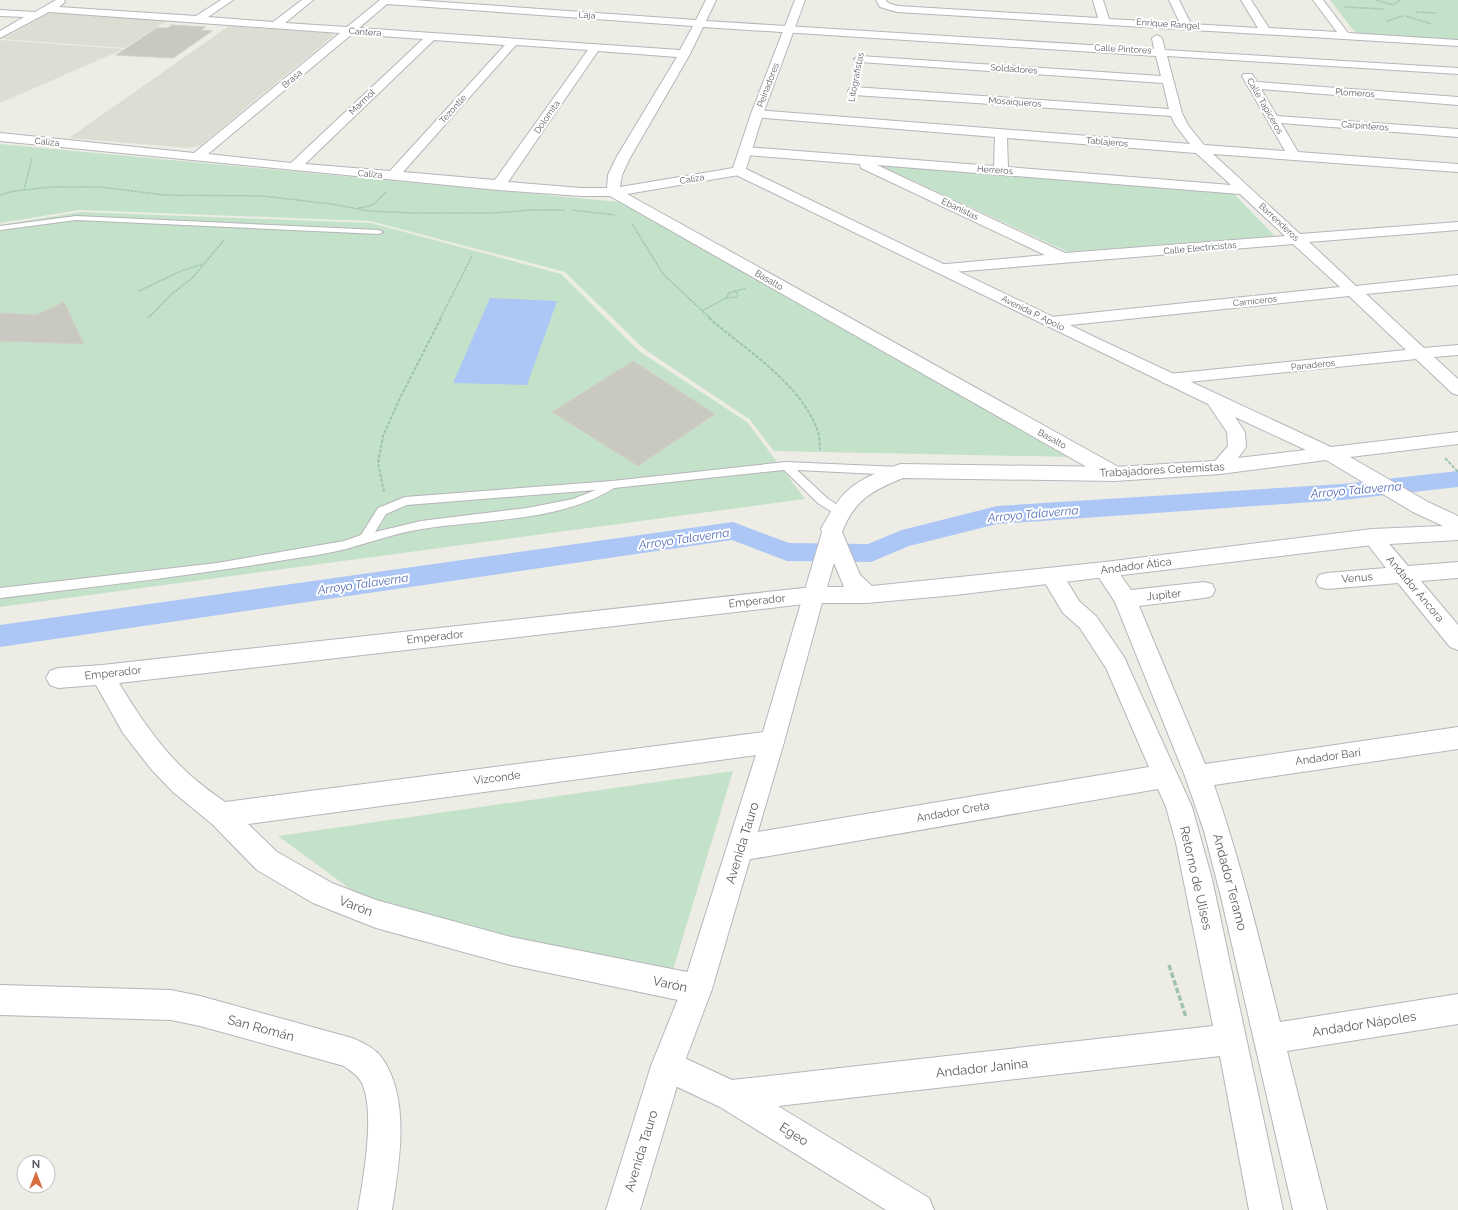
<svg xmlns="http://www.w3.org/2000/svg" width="1458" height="1210" viewBox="0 0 1458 1210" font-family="Raleway,sans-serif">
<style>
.education{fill:#ddddd3}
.green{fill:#c4e2ca}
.water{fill:#acc6f6}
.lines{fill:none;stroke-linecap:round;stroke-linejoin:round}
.canal{fill:#acc6f6;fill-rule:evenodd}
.building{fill:#c9c8c1;stroke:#d1d0c4}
.lane-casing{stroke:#b5b5ba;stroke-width:2}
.street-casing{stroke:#b5b5ba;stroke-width:2}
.secondary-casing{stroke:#b6b7bd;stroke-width:2}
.path-far2{stroke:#9dc3b0;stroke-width:1.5;stroke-dasharray:2 1;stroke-linecap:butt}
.path-far1{stroke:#9dc3b0;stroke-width:2;stroke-dasharray:3.5 1.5;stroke-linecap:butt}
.path{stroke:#9dc3b0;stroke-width:3.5;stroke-dasharray:5.5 2.5;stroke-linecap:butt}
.lane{fill:#fff;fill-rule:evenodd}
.street{fill:#fff;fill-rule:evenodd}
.secondary{fill:#fff;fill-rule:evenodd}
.labels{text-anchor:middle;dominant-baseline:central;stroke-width:4;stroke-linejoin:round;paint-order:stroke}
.far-street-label{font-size:9px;fill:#5c5e64;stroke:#fff}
.street-label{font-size:11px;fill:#5c5e64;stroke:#fff}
.water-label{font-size:12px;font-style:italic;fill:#506cb7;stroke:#fff}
.near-street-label{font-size:13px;fill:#5c5e64;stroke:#fff}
</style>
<rect width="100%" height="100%" fill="#edede5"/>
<g class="education">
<path d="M54 13 167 21 124 48 3 39 48 14Z"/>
<path d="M229 26 328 33 334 35 200 146 188 148 69 138Z"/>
<path d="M2 40 124 49 0 103V41Z"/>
</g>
<g class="green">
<path d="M1330 0H1458V40L1364 35 1354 31Z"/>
<path d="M0 144 620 202 815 309 1073 457 774 451 749 419 644 349 565 272 370 221 79 210 0 223Z"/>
<path d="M877 164 1234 194 1275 236 1068 252Z"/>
<path d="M81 212 371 223 561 274 639 351 747 422 805 499 0 607V225Z"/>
<path d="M733 771 667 990 387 916 278 836Z"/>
</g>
<path class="water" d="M490 298 557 301 527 385 453 383Z"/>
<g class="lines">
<path class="canal" d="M1458 471V487L1342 500 997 524 909 546 871 562 787 561 732 540 0 647V625L733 522 789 543 868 544 902 530 997 506 1342 484Z"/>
</g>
<g class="building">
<path d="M172 25 205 27 201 30 212 31 173 58 116 55 157 28H168Z"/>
<path d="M64 302 84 344 0 341V313L36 315Z"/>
<path d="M633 361 715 414 638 466 552 412Z"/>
</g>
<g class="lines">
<defs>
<g id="lane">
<path d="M76 216 379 230 383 232 379 234 76 220 0 230V226Z"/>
<path d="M786 462 899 467 903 468 904 471 903 474 899 475 797 470 827 498 843 509 844 512 843 515 839 516 819 504 784 470 614 488C560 522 484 519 422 529 396 533 371 542 346 549 330 553 313 556 297 558 198 575 99 586 0 598V588L217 563 344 541 361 535 378 508 405 497 612 481ZM596 490 573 499 527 508 421 521 375 532 386 514 407 505Z"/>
</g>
<g id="street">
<path d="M56 0H64L65 2 59 7 196 16 221 0H233L208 17 273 22 302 0H313L285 23 347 27 380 0H413L696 20 706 0H716L706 21 1154 49 1152 38 1157 35 1162 38 1165 50 1458 68V74L1167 56 1182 113 1188 125 1204 145 1285 151 1242 76 1244 74H1252L1257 82 1458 97V105L1261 89 1277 116 1458 129V137L1281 123 1298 152 1458 164V172L1213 154 1300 234 1458 222V230L1309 242 1356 286 1458 275V285L1366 294 1424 348 1458 345V355L1434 357 1458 379V395L1452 393 1416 359 1169 384 1163 383 1160 379 1163 375 1169 374 1406 350 1349 296 1051 327 1045 325 1043 322 1045 319 1051 317 1340 287 1293 244 941 273 936 271 933 268 936 265 1045 255 861 168 860 164 746 155 741 154 740 151 741 148 746 147 994 166 995 137 753 117 751 114 753 111 757 110 1190 144 1176 126 1171 116 854 95 850 94 848 91 850 88 854 87 1169 109 1163 83 860 62 854 59 860 56 1161 76 1156 56 703 27 690 54 630 158 622 175 620 187 739 167 744 168 746 171 744 174 739 175 627 194 1122 469 1125 474 1122 479 1115 481 1108 479 610 196H581L498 190 0 141V133L194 153 340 33 49 12 0 38V31L24 17 0 16V10L35 12ZM387 4 693 26 680 50 359 28ZM352 34 423 39 291 163 208 154ZM434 40 505 45 390 171 305 164ZM516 45 588 50 495 180 403 172ZM598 51 677 57 616 158 608 175 607 188H581L508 182ZM1007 138 1196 153 1231 185 1008 167ZM877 165 1240 194 1285 236 1065 253Z"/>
<path d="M876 0H886L888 3 898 6 1098 18 1093 0H1103L1109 19 1180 23 1169 0H1179L1191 24 1258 28 1241 0H1251L1269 28 1337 32 1313 0H1323L1348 33 1458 40V46L897 12 880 7Z"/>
<path d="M1372 529 1379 532 1408 566 1458 562V578L1421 581 1458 625V650L1450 647 1398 583 1327 589 1319 587 1316 581 1319 575 1327 573 1386 568 1362 537 1365 532Z"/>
<path d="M1105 562 1113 564 1131 590 1204 582 1212 584 1215 590 1212 596 1204 598 1139 606 1205 764 1458 727V749L1214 785C1241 863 1260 942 1280 1022L1458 994V1024L1287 1051 1327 1210H1293L1221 897 1204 831 1185 776 1115 602 1094 570 1097 564Z"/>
<path d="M1052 568 1060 570 1079 601 1096 616 1124 657 1192 807 1212 879 1283 1210H1249L1220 1056 778 1106 929 1198 934 1210H886L720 1107 656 1077 651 1066 656 1055 667 1050 732 1080 1213 1026 1176 843 1166 807 1158 789 740 861 731 857 727 848 731 839 740 835 1149 767 1106 668 1080 628 1063 613 1041 576 1044 570Z"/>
<path d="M813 587 821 589 824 595 821 601 813 603 119 683C139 716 161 749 191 776 201 785 214 794 225 802L772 731 781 734 784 742 781 750 772 753 248 824 277 852 332 883 376 900 511 937 697 974 707 979 712 989 707 999 697 1004 511 965 376 928 313 903 257 870 212 824 173 792 151 769 123 733 96 685 58 688 50 685 46 678 50 671 58 668 102 665Z"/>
<path d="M0 985 171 990 200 996 352 1038C362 1042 375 1048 382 1058 411 1099 399 1164 392 1210H358C363 1180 377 1106 360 1080 356 1074 349 1070 344 1066L200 1026 171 1020 0 1015Z"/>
</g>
<path id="secondary" d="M795 0H805L763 114 746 169 1103 341 1331 447 1458 432V444L1350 457 1428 502 1458 516V540L1372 545 955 595 867 603H822L784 742 712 989 683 1066 640 1210H606L651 1066 682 989 760 742 822 532 821 529C826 520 832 509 839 500 853 481 879 471 901 464L1115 467 1215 461 1228 446 1227 432 1208 404 734 174 732 171 751 114ZM1235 417 1306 450 1238 458 1246 447 1245 432ZM1326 460 1413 512 1443 526 1372 529 1105 562 872 586 860 575 842 532C854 500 873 490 903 478L1115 481 1220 474ZM834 563 844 587H827Z"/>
</defs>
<use href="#lane" class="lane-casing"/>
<use href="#street" class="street-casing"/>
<use href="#secondary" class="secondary-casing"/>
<g class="path-far2">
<path d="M1376 0 1393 5 1400 0"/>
<path d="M1345 7 1383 9"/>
<path d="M1416 12 1437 13"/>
<path d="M1406 16 1431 24"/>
<path d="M1387 21 1403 16"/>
<path d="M24 190 32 158"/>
<path d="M0 195 14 191 51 187H101L164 195 263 196 331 204 369 211 413 213H493L532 210H565"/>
<path d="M359 208 373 205 386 192"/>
<path d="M572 210 615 215"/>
<path d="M632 224 663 274 711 319"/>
<path d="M139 291 181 271 203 264"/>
<path d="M726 298 737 297 738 294 736 292"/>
<path d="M702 311 726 298 729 293 746 288"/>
<path d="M148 318 172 294 193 277 224 240"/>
<path d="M440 319 472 256"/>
</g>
<g class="path-far1">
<path d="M709 318C746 350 799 382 817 429 820 435 819 443 820 450"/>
<path d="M1445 458 1458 472"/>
<path d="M384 492 378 463 383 436 399 400 441 318"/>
</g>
<path class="path" d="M1169 965 1186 1017"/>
<use href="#lane" class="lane"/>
<use href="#street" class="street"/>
<use href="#secondary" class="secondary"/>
</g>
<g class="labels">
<g class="far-street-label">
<text transform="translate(587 15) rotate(4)">Laja</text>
<text transform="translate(1168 24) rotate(4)">Enrique Rangel</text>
<text transform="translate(365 32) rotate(4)">Cantera</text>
<text transform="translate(1123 49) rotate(3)">Calle Pintores</text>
<text transform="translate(1014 69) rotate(4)">Soldadores</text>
<text transform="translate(856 77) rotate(-79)">Litografistas</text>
<text transform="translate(292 79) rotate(-40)">Brasa</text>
<text transform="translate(768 85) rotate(-69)">Peinadores</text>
<text transform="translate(1355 93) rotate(4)">Plomeros</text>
<text transform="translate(362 102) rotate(-44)">Marmol</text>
<text transform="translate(1015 102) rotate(4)">Mosaiqueros</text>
<text transform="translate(1265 106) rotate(60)">Calle Tapiceros</text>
<text transform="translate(453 109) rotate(-48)">Tezontle</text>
<text transform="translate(547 117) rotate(-55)">Dolomita</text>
<text transform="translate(1365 126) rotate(4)">Carpinteros</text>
<text transform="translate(47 142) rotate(6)">Caliza</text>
<text transform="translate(1107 142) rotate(5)">Tablajeros</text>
<text transform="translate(995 170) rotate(4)">Herreros</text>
<text transform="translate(370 174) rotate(5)">Caliza</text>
<text transform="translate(692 179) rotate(-10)">Caliza</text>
<text transform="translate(960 209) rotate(25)">Ebanistas</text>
<text transform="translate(1279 222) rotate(43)">Barrenderos</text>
<text transform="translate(1200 248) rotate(-5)">Calle Electricistas</text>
<text transform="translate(769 280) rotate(30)">Basalto</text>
<text transform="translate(1255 301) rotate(-6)">Carniceros</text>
<text transform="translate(1033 313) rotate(26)">Avenida P. Apolo</text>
<text transform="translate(1313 365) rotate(-6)">Panaderos</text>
<text transform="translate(1052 439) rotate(29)">Basalto</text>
</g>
<g class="street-label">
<text transform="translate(1162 470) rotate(-3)">Trabajadores Cetemistas</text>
<text transform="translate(1136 566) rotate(-7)">Andador Ática</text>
<text transform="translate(1357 578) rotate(-5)">Venus</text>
<text transform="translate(1415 589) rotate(50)">Andador Áncora</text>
<text transform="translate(1164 595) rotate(-6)">Jupiter</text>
<text transform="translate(757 601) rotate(-6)">Emperador</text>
<text transform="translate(435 637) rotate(-6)">Emperador</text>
<text transform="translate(113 673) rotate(-6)">Emperador</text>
<text transform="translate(1328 757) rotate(-8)">Andador Barí</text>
<text transform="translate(497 778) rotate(-7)">Vizconde</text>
<text transform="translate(953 812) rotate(-10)">Andador Creta</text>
</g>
<g class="water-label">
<text transform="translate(1356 490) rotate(-5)">Arroyo Talaverna</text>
<text transform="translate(1033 514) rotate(-5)">Arroyo Talaverna</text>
<text transform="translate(684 539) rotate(-8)">Arroyo Talaverna</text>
<text transform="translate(363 584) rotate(-8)">Arroyo Talaverna</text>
</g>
<g class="near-street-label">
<text transform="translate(742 843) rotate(-73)">Avenida Tauro</text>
<text transform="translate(1196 878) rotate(77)">Retorno de Ulises</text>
<text transform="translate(1230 882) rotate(75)">Andador Teramo</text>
<text transform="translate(356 906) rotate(21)">Varón</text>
<text transform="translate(670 984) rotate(12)">Varón</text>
<text transform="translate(1364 1024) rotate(-9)">Andador Nápoles</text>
<text transform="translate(261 1028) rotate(15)">San Román</text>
<text transform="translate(982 1068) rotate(-6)">Andador Janina</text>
<text transform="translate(794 1134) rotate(32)">Egeo</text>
<text transform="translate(641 1151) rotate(-73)">Avenida Tauro</text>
</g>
</g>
<g transform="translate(36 1174)"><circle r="19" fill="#ffffff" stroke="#bebfc1"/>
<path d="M0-3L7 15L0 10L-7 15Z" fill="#d86d40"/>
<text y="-6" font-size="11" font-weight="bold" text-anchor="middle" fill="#5c5e64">N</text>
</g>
</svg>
